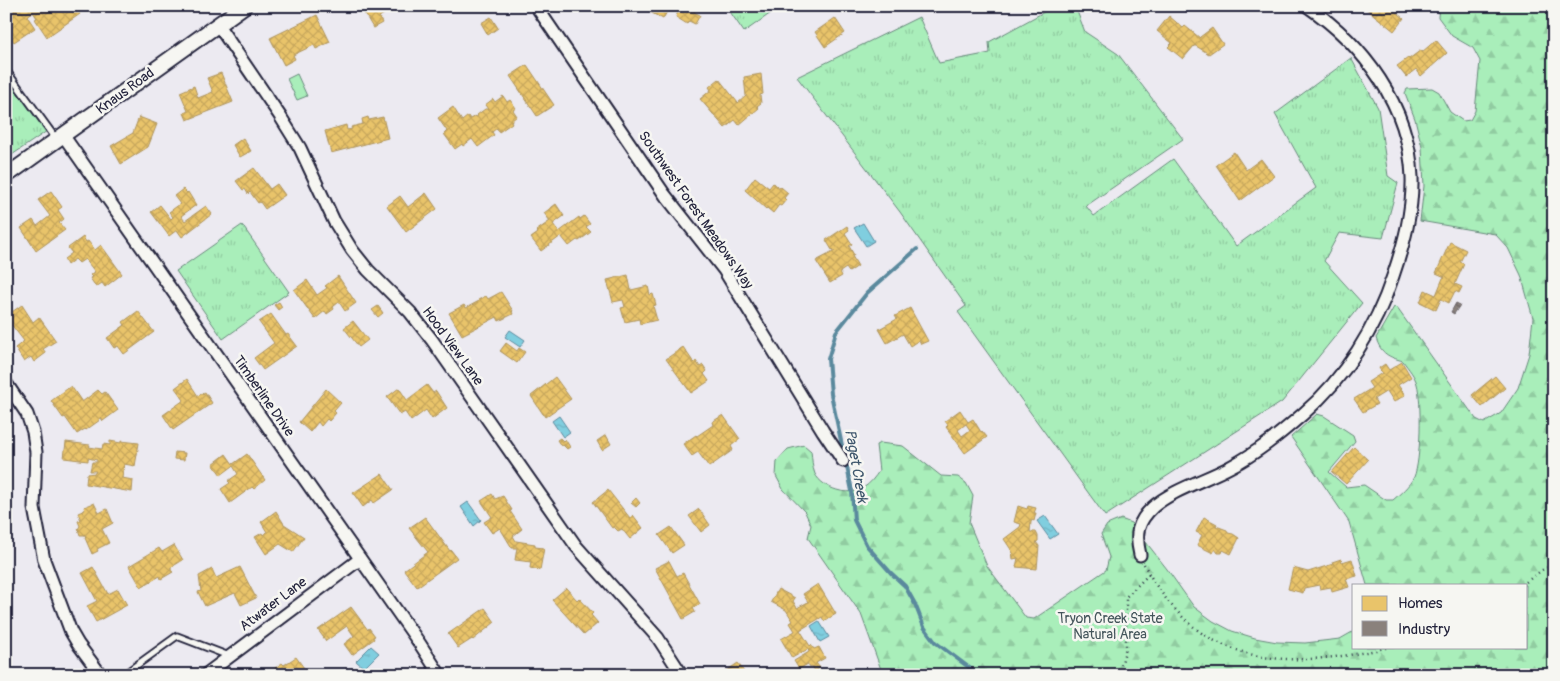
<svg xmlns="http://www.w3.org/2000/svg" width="1560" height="681" viewBox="0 0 1560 681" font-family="Pangolin,sans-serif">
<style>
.grass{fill:url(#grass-tufts);stroke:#66887a}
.forest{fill:url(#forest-firs);stroke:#66887a}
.pitch{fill:#a9eeba;stroke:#66887a}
.water{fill:url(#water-ripples);stroke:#5a899d}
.homes{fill:url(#homes-cross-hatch);stroke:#ad935c;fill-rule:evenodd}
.industry{fill:url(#industry-cross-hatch);stroke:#6b6468}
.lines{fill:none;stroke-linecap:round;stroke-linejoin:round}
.stream{stroke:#5a899d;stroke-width:4}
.service-casing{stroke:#22223b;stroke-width:9}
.minor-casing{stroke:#22223b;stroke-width:15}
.tertiary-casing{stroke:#22223b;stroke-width:18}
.path{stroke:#22223b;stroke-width:2.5;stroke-dasharray:1 4;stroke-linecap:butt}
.service{stroke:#f6f6f2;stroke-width:5.5}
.minor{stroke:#f6f6f2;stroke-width:11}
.tertiary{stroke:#f6f6f2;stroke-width:14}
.labels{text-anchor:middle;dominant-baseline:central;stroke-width:5;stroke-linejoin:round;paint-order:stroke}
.street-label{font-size:14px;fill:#22223b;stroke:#f6f6f2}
.park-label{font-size:14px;fill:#44555b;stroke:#f6f6f2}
.water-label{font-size:15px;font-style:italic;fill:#3e566c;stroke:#f6f6f2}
</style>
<defs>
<pattern id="grass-tufts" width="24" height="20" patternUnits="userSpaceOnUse" patternTransform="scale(1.25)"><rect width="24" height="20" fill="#a9eeba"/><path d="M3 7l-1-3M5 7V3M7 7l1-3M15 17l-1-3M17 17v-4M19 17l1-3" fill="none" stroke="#91cca1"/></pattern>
<pattern id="forest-firs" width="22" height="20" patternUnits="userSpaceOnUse" patternTransform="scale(1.25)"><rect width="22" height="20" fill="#a9eeba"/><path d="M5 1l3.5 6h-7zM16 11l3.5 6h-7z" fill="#91cca1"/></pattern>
<pattern id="water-ripples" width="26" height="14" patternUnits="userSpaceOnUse" patternTransform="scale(1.25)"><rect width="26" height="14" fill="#80cedf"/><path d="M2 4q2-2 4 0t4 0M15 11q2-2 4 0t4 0" fill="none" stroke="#6eb1c0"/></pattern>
<pattern id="homes-cross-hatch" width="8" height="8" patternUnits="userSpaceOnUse" patternTransform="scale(1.25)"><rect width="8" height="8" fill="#e9c46a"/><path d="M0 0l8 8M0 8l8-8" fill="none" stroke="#c8a85d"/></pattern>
<pattern id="industry-cross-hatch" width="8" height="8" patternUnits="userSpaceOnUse" patternTransform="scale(1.25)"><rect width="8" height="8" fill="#8a817c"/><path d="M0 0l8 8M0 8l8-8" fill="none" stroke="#706967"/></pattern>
</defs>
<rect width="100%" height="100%" fill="#eceaf1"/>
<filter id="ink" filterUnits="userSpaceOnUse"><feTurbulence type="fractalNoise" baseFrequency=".02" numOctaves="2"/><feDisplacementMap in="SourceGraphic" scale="10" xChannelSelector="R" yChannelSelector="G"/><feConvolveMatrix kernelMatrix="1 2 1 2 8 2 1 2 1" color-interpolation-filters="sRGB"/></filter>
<g filter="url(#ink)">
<g class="grass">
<path d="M726 6H781L744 32Z"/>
<path d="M1055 6H1075L1085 32 1118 54 1183 139 1086 206 1094 216 1173 159 1236 246 1316 188 1275 114 1351 58 1378 108 1388 176 1398 183 1383 238 1339 233 1324 261 1362 303 1282 402 1105 516 958 312 966 306 900 212 797 77 919 17 939 63 990 53 989 42Z"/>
<path d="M6 67 50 129 6 159Z"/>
<path d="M242 225 289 292 223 339 176 271Z"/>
</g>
<path class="forest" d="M1439 6H1554V675H883L861 614 808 538 811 525 805 512 783 489 776 476 777 461 788 449 804 445 811 451C812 458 812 467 815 474 823 489 849 497 863 488 870 484 875 477 879 471L876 445 880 443 903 446 941 476 958 477 966 483 973 496 969 523 987 566 1026 618 1034 619 1106 570 1109 557 1101 534 1107 525 1121 519 1131 523 1167 569 1194 607 1213 621 1232 631 1255 638 1277 642 1305 643 1340 639 1354 631V647H1526V585H1367L1349 522 1291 437 1317 414 1324 416 1353 435 1355 441 1329 472 1346 487 1364 485 1386 500H1393C1401 493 1409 486 1414 477 1421 461 1422 401 1417 384 1415 376 1408 368 1403 361 1389 357 1381 354 1376 338L1394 307 1397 308 1476 419 1484 423 1501 413 1518 388 1529 354 1533 318 1521 275 1508 248 1495 234 1420 221 1424 186 1422 147 1415 119 1405 93 1407 89 1432 88 1439 92 1450 112 1463 121 1470 120 1475 111 1480 61 1473 48 1452 36 1438 17Z"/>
<path class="pitch" d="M297 74 307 96 297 100 287 79Z"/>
<g class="water">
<path d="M863 223 874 241 866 246 854 228Z"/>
<path d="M510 330 525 340 520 347 505 337Z"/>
<path d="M559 416 570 432 563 437 552 421Z"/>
<path d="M468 502 481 520 474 526 461 507Z"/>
<path d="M1045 516 1058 534 1050 539 1037 521Z"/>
<path d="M819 621 829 637 820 642 811 626Z"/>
<path d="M371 646 379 653 364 668 356 661Z"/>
</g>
<g class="homes">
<path d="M6 6H75L80 14 47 37 35 19 37 18 33 12 27 16 35 28 14 42 6 30Z"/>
<path d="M360 6H397L379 17 382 23 373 28Z"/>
<path d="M654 6H670L663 19 650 12Z"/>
<path d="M673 6H697L694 12 700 15 695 24 689 21 687 24 676 17 679 9Z"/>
<path d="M1389 6 1404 18 1394 31 1364 7Z"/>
<path d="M317 15 330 42 316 49 314 45 293 55 295 59 284 65 270 38Z"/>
<path d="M1169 16 1183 28 1185 26 1200 38V37L1212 28 1223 44 1209 54 1196 46H1194L1183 59 1168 47 1172 43 1157 31Z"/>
<path d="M491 17 498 28 488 35 481 23Z"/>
<path d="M835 18 845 33 825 47 815 32Z"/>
<path d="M1436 40 1447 53 1421 76 1416 69 1406 77 1397 66 1408 58 1409 59 1421 50 1422 52Z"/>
<path d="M527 65 554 105 537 116 510 76Z"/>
<path d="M221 73 233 102 187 120 184 113 188 111 180 92 194 86 198 98 213 92 207 78Z"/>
<path d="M761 74 763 94 760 95 761 103 757 106 759 108 739 125 735 120 725 128 700 99 711 90 709 87 719 79 738 103 746 96 744 77Z"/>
<path d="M503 96 507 102 510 100 516 108 513 110 517 116 511 121 512 123 499 132 497 128 492 132 494 135 478 147 472 139 463 146 462 144 455 149 444 134 447 131 438 118 453 107 462 121 468 116 470 119 475 116 476 117 478 116 477 115 485 109H488L485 105 493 99 495 102Z"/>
<path d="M139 117 157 124 148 147 121 164 111 146 133 133Z"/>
<path d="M368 117 369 120 383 117 388 138 331 153 325 131 346 125 347 130 352 129 351 127 363 124 362 119Z"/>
<path d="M243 138 251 151 240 157 233 145Z"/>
<path d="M1234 152 1246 170 1261 159 1274 176 1240 201 1216 165Z"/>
<path d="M254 168 270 189 277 184 285 195 265 209 260 202 258 203 250 192 248 194 245 189 243 190 236 181Z"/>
<path d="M755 177 769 188 773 183 780 188 781 187 788 193 784 198 786 200 781 206 779 205 773 213 767 208 766 209 745 190Z"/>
<path d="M183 189 187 193 188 192 196 205 181 216 185 221 206 206 212 214 182 237 177 230 169 236 151 212 160 205 171 219 173 217 169 212 180 204 174 196Z"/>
<path d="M51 191 62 207 58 210 64 219 59 223 65 230 36 251 21 228 33 220 37 226 50 216 38 200Z"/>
<path d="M426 193 437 209 406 232 387 206 400 196 408 207Z"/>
<path d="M556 204 564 216 553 224 559 232 579 217 580 219 584 216 590 224 586 227 591 232 579 241 577 240 569 246 561 236 541 251 531 238 538 233 536 231 550 221 544 213Z"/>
<path d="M847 226 849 230 845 233 852 244 849 246 854 255 852 256 858 266 849 272 846 268 840 272 842 276 830 283 816 261 835 251 833 249 832 250 826 240Z"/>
<path d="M83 237 86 242 88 241 95 250 101 245 122 274 105 287 102 283 96 287 90 278 92 277 90 275 95 272 85 259 79 263 75 259 67 265 64 259 72 253 68 248Z"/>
<path d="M1450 242 1466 250 1460 262 1464 264 1455 284 1462 287 1459 293 1455 291 1449 303 1441 299 1436 310 1420 302 1425 290 1436 295 1443 278 1445 277 1436 273Z"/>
<path d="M628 275 631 290 648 286 650 295 653 294 656 305 653 306 657 320 640 324 639 319 625 322 621 308 625 307 623 300 613 302 607 280Z"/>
<path d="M338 276 356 303 345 311 339 302 333 307 334 309 327 314 325 311 315 319 294 290 307 280 317 295 327 288 325 286Z"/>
<path d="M501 292 513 311 512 312 513 314 499 321 497 317 462 335 449 313 464 305 466 308 479 301 478 300 486 296 488 299Z"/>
<path d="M279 302 282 307 278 310 274 305Z"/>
<path d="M22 305 33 322 39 317 56 341 43 349 46 353 34 362 31 357 24 362 15 348 24 341 6 318V316Z"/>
<path d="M378 306 383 313 378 317 372 310Z"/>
<path d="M910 308 928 341 921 344 919 340 910 346 903 334 887 343 879 329 897 319 895 316Z"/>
<path d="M138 311 154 332 124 354 118 346 114 348 107 338 125 325 123 322Z"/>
<path d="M271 314 286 335 288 334 297 346 263 370 254 358 274 343 259 322Z"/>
<path d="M353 321 368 340 359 347 344 328Z"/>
<path d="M506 343 517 351 519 348 525 352 517 363 500 351Z"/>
<path d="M683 347 694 363 696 361 700 367 703 365 707 371 704 374 709 381 691 393 666 359Z"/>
<path d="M1402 362 1411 377 1398 385 1405 395 1394 402 1387 391 1374 399 1377 404 1363 412 1354 399 1372 388 1368 382 1382 373 1379 368 1385 364 1389 370Z"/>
<path d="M1495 376 1505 388 1482 407 1472 395Z"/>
<path d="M555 377 571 399 545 417 531 396Z"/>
<path d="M187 379 198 396 205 392 212 403 173 430 163 415 184 400 175 388Z"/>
<path d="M427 385 433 393 436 391 447 408 432 419 426 410 411 421 405 412 400 415 387 397 399 388 407 400Z"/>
<path d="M71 386 82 402 98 390 102 394 105 392 118 410 103 421 101 418 99 419 100 420 86 430 85 429 77 434 65 417 63 418 51 401Z"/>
<path d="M326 389 341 403 334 411 336 413 329 421 327 419 321 426 318 422 310 432 299 422Z"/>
<path d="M960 410 968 422 973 419 981 432 982 431 987 437 965 453 946 427 948 425 945 421ZM966 424 970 430 962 436 958 430Z"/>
<path d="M723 415 740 439 731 446 733 450 709 467 698 452 692 456 683 444 696 435 697 436 713 425 712 422Z"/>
<path d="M606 435 611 444 602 450 597 441Z"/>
<path d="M560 438 563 441 565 439 570 447 567 449 563 445 561 446 557 440Z"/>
<path d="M110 441 121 443V441L139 443 135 466 124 464 122 478 133 480 132 492 86 484 87 474 95 473 96 471H90L92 462H97V460L88 458V461L64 458 66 442 90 445 89 447 102 449 103 444 110 445Z"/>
<path d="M1354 447 1368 460 1346 484 1332 472Z"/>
<path d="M175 452 185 453 184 460 174 459Z"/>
<path d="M226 454 233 464 247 454 265 480 254 489 252 487 230 503 221 489 230 483 228 481 238 474 233 466 221 475 213 464Z"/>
<path d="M382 474 393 490 374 503 372 500 363 507 353 493Z"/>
<path d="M608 490 630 518 633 515 643 528 630 539 622 529 618 531 614 527 612 528 593 502Z"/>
<path d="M492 494 495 499 503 496 512 510 510 511 522 529 513 536 516 541 535 544V547L544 548 540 570 530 568 531 562 515 560 517 548H512L500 528 492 533 484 522 492 517 481 501Z"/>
<path d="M636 498 640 503 636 507 631 503Z"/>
<path d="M94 503 99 513 107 509 113 523 102 529 109 543 97 549 98 551 92 554 85 538H86L85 535H80L78 529 80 526 78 521 81 520 78 513 85 510 84 507Z"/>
<path d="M1018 506 1027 509 1028 506 1036 508 1034 513H1036L1034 521 1032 520 1031 522 1030 532H1036L1038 536V541L1036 542 1039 546 1037 569 1016 567 1018 558 1013 559 1012 551 1004 539 1020 527 1021 524 1014 522Z"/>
<path d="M699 509 710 525 701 532 689 516Z"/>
<path d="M276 511 284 524 304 537 293 552 280 544 266 554 255 537 262 533 263 535 267 532 261 522Z"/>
<path d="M425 517 450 551 451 550 457 558 417 587 404 570 428 552 409 528Z"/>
<path d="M1204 517 1217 524 1216 526 1227 530 1228 533 1233 534 1239 538 1231 554 1223 550 1222 553H1218L1215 549 1213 553 1197 545 1202 535 1196 532Z"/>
<path d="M671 527 684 545 672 553 659 535Z"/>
<path d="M174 545 183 560 170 568 173 572 161 579 160 576 141 587 129 566 159 548 162 552Z"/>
<path d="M1341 559 1342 562 1352 559 1357 576 1346 579 1349 587 1332 592 1331 587 1320 589 1319 585 1304 588 1303 593 1288 589 1293 568 1308 572 1333 564 1332 562Z"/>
<path d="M669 561 677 576 683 573 700 604 693 608 695 612 683 619 655 568Z"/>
<path d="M93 567 108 594 118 589 127 605 96 622 87 606 97 601 82 573Z"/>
<path d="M240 567 256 598 241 605 235 593 205 606 198 592 201 591 199 576 212 569 216 578Z"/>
<path d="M818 584 836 614 824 621 822 617 800 630 810 646 811 645 814 649 819 647 825 658 816 663 820 668 815 671 812 666 810 667 808 664 799 669 794 661 809 652 808 649 792 658 781 639 795 631 790 623 793 621 786 610 771 602 778 589 795 598 793 601 797 608 808 602 803 594Z"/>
<path d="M566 588 577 600 579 598 593 613 591 615 598 623 584 635 552 600Z"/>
<path d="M351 607 368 630 369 628 375 636 373 637 374 639 352 655 344 644 354 636 347 626 326 641 318 630Z"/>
<path d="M485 608 495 622 473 640 472 639 458 648 448 634Z"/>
<path d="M296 657 309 675H266L282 663 284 665Z"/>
<path d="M738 663 746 675H724L723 673Z"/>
</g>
<path class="industry" d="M1456 303 1460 305 1454 314 1451 312Z"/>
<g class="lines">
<g class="stream">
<path d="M844 455 831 394 828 359 836 332 867 293 917 249"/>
<path d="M846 462 852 491 854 520 867 546 891 573 905 586 915 604 924 627 935 642 979 675"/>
</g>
<defs>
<g id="service">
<path d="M6 70 57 140"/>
<path d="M123 675 177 636 229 656"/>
</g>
<g id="minor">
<path d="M536 6 665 195 724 270 823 431 843 461"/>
<path d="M218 25 280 116 300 148 334 221 352 250 368 270 410 312 432 340 576 546 658 638 682 675"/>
<path d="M63 135 420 644 440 675"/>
<path d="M6 383 27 414 33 432 36 452 34 508 44 560 71 632 78 644 101 675"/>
<path d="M1140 555C1135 534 1137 522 1153 507 1172 490 1206 480 1230 467 1257 453 1280 434 1303 414 1345 378 1376 328 1393 276 1404 244 1413 211 1412 177 1409 105 1364 45 1307 6"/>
<path d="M205 675 360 559"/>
</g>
<path id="tertiary" d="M6 176 244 6"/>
</defs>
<use href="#service" class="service-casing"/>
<use href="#minor" class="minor-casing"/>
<use href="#tertiary" class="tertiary-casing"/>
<g class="path">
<path d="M1144 564C1157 591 1179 617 1203 634 1221 646 1250 656 1271 658 1310 662 1352 656 1389 647"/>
<path d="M1522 585 1542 570 1554 564"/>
<path d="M1119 675 1126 647V597L1149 574"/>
</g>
<use href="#service" class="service"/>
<use href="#minor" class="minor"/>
<use href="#tertiary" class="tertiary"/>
</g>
</g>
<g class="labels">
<g class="street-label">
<text transform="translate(125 91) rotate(-36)">Knaus Road</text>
<text transform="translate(696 210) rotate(55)">Southwest Forest Meadows Way</text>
<text transform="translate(453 346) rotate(54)">Hood View Lane</text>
<text transform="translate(264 396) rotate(55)">Timberline Drive</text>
<text transform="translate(273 604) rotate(-37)">Atwater Lane</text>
</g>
<g class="park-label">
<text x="1110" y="618">Tryon Creek State<tspan x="1110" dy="16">Natural Area</tspan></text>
</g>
<g class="water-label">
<text transform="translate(856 466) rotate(80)">Paget Creek</text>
</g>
</g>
<rect width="1560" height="681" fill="none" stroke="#f6f6f2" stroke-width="25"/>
<rect x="12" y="12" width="1535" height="656" fill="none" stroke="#22223b" stroke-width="2" filter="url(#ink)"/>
<rect x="1352" y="584" width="175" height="65" fill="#f6f6f2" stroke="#a1a1a9"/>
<rect x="1362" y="596" width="25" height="15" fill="#e9c46a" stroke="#a1a1a9"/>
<text x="1398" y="608" font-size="15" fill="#22223b">Homes</text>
<rect x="1362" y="621" width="25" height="15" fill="#8a817c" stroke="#a1a1a9"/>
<text x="1398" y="634" font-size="15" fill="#22223b">Industry</text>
</svg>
